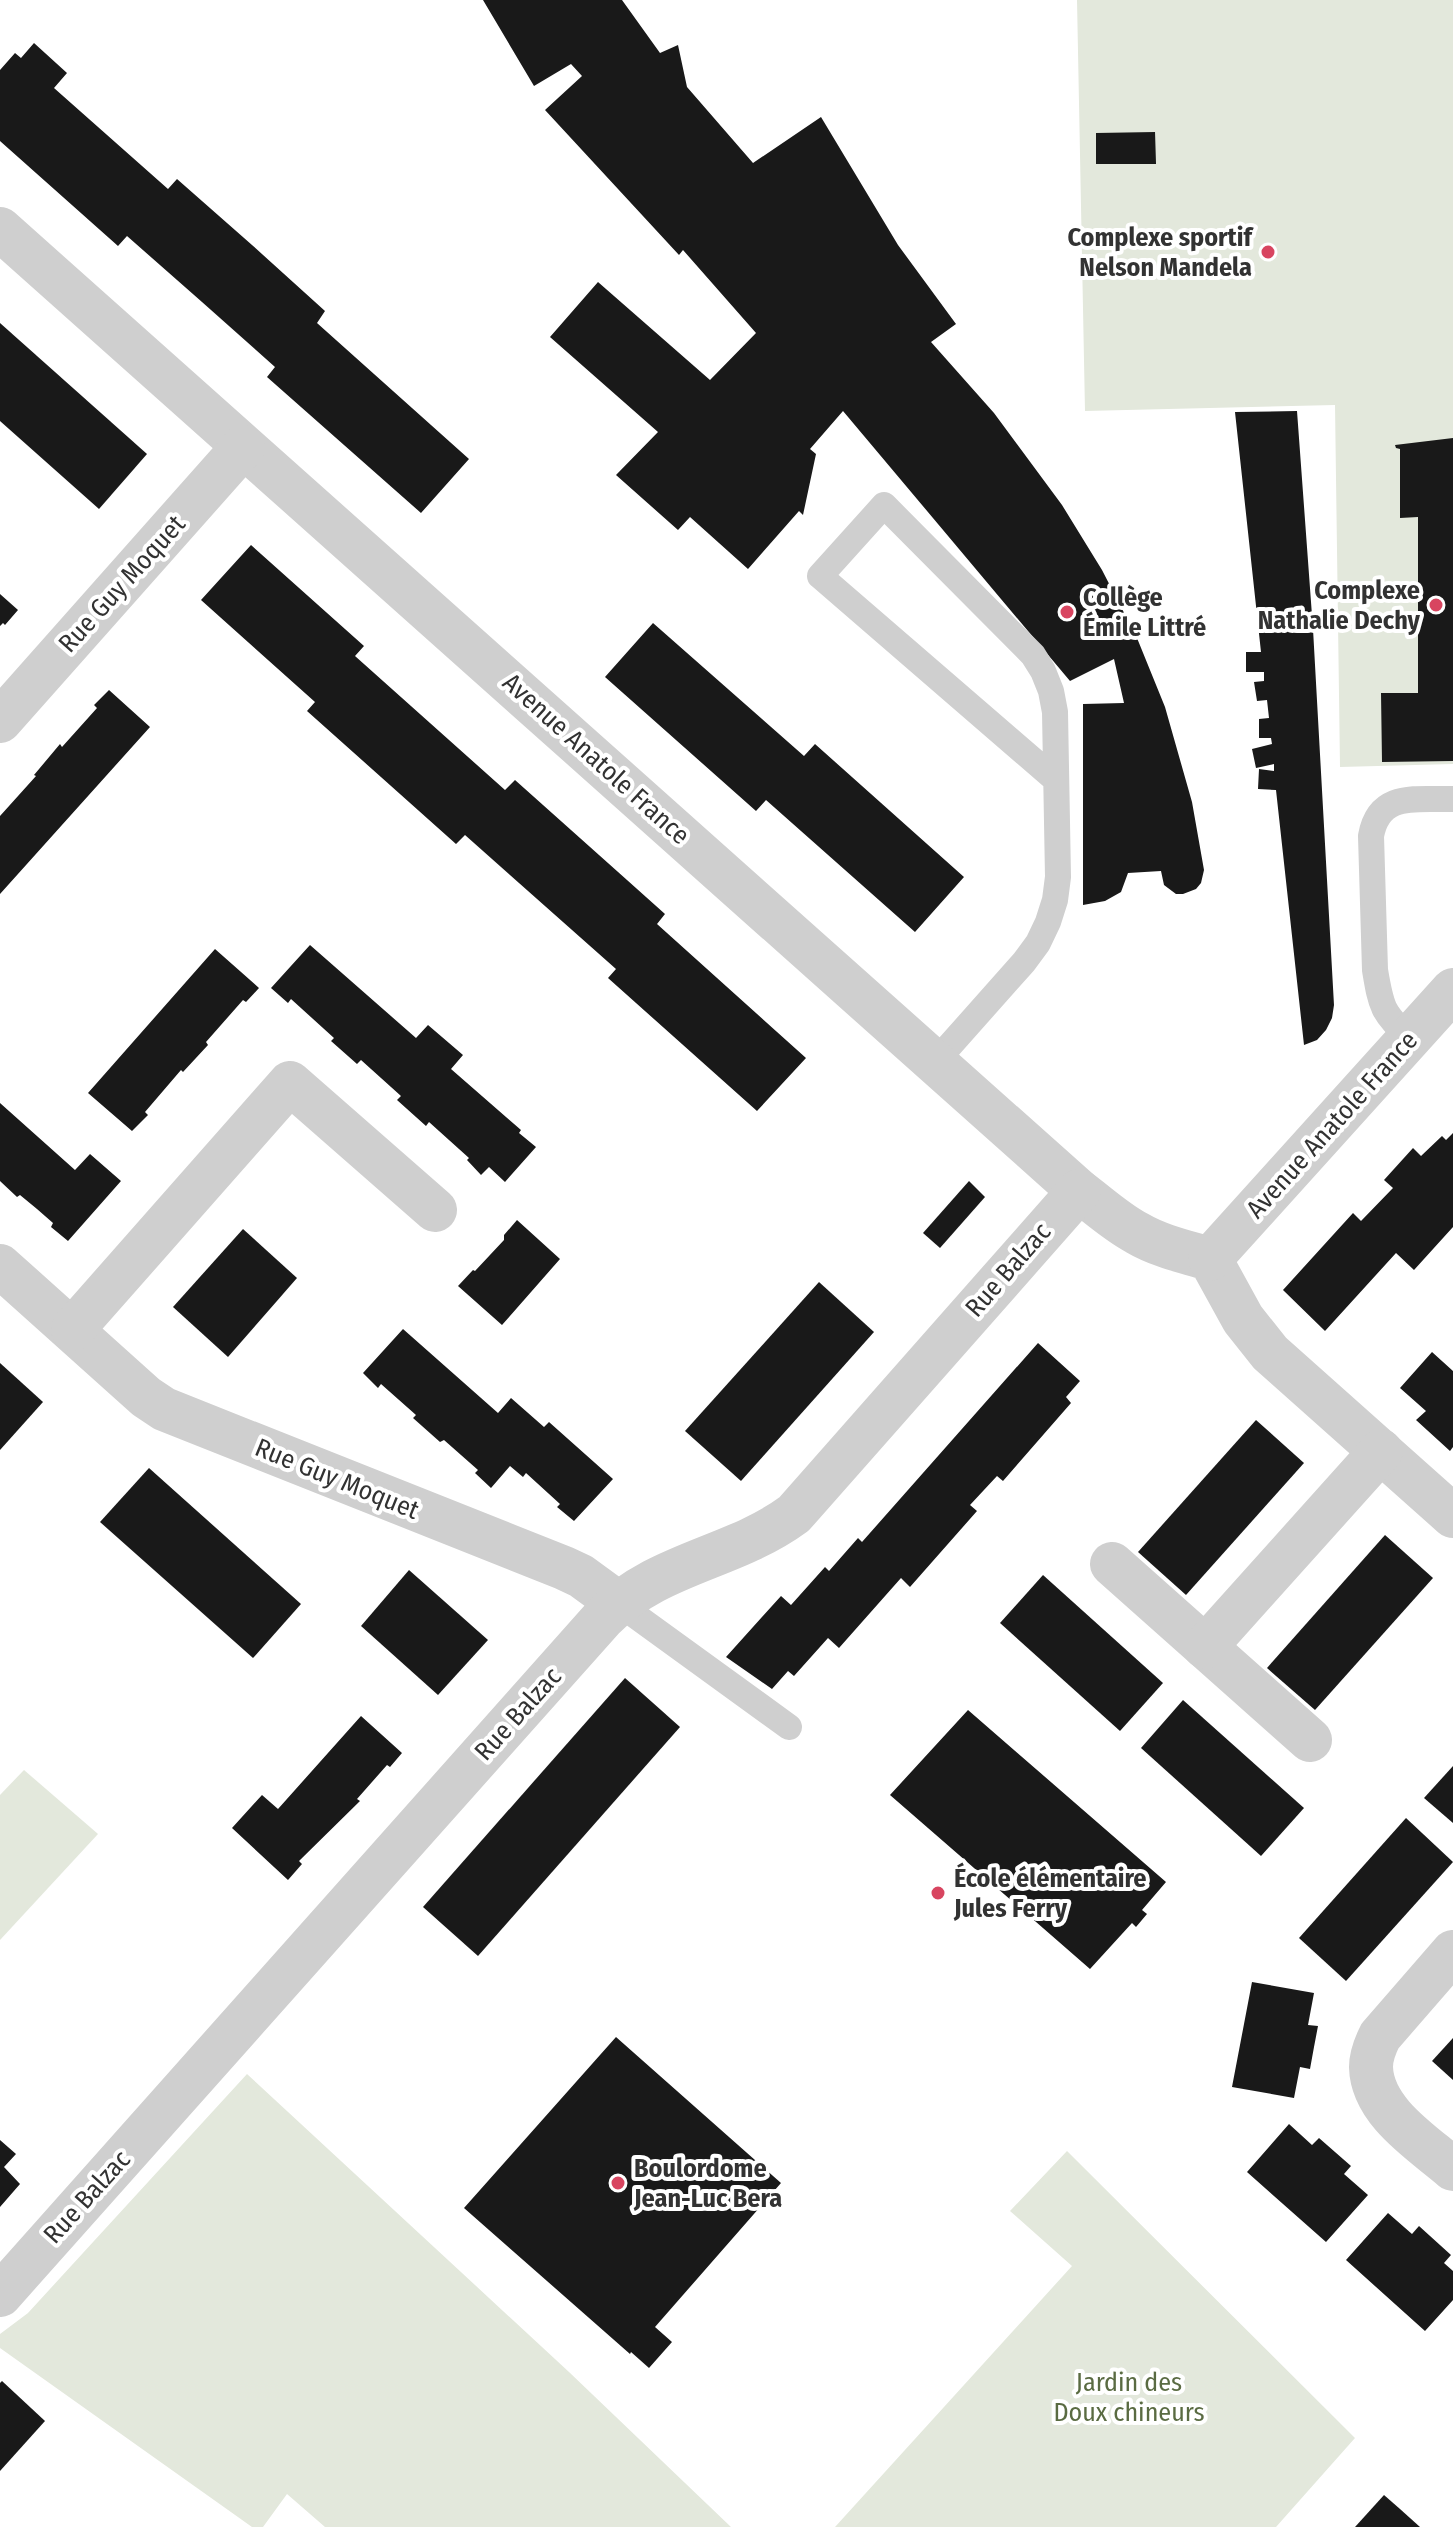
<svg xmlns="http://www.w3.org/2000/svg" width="1453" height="2527" viewBox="0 0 1453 2527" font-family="'Fira Sans Condensed',sans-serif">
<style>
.green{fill:#e3e8dc}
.building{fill:#191919}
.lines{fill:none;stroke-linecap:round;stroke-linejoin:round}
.lane{stroke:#cfcfcf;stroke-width:26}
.street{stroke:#cfcfcf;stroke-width:44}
.poi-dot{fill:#d84560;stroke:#fff;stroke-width:3}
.labels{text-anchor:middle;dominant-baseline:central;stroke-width:8;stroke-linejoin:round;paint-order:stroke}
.poi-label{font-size:26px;font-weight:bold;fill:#323232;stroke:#fff;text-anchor:start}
.street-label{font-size:26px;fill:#323232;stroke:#fff}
.park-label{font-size:26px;fill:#5a6b42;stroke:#fff}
</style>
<rect width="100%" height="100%" fill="#fff"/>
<g class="green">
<path d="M1077 0H1453V764L1340 767 1335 405 1085 411Z"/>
<path d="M24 1770 98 1834 0 1940V1795Z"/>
<path d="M247 2074 569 2372 731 2527H325L287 2494 263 2527H252L0 2348V2334L28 2313Z"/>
<path d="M1067 2151 1355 2438 1276 2527H835L1072 2266 1010 2211Z"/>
</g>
<g class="building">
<path d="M483 0H622L660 53 678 45 687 87 753 163 821 117 898 245 956 324 931 342 994 413 1062 505 1102 570 1137 638 1165 707 1192 802 1204 870 1201 883 1196 889 1183 894H1176L1164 885 1161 871 1128 873 1121 892 1105 901 1083 905V704L1124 703 1114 659 1070 681 843 411 810 449 816 454 803 515 799 511 748 569 690 517 678 530 616 475 658 432 550 337 598 282 710 380 756 333 683 250 679 255 545 110 582 76 571 64 534 86Z"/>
<path d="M34 43 67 73 54 88 168 189 177 179 252 245 325 311 317 323 469 459 421 513 267 377 275 367 202 302 127 236 118 246 0 141V70L15 53 21 58Z"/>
<path d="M1155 132 1156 164H1096V133Z"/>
<path d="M0 323 147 454 99 509 0 421Z"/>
<path d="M1297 411 1313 629 1334 1005 1332 1018 1326 1030 1317 1040 1304 1045 1276 790 1258 789 1259 769 1274 771V764L1256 768 1252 749 1272 744 1271 738H1259V719L1269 718 1267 700 1257 701 1254 682 1264 681V672H1246V652H1261L1235 412Z"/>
<path d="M1453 438V761L1382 762 1381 693H1418V517L1400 518V449L1396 448 1395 445Z"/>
<path d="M251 545 364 646 355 656 505 790 515 780 627 880 665 914 657 924 806 1058 757 1111 608 978 616 969 465 835 456 844 307 711 315 702 201 600Z"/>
<path d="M0 594 18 610 5 625 3 623 0 626Z"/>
<path d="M653 623 804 756 815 744 964 877 915 932 766 800 756 811 605 677Z"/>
<path d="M109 690 150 727 0 894V816L36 776 34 775 60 744 62 747 97 708 94 705Z"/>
<path d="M310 945 416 1038 428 1025 463 1055 451 1069 521 1130 519 1133 536 1147 505 1182 489 1167 481 1175 467 1160 469 1158 429 1122 426 1126 397 1100 401 1096 361 1060 357 1064 331 1041 334 1038 291 999 288 1003 271 988Z"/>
<path d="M215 949 259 988 246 1002 243 1000 206 1042 208 1045 183 1072 181 1070 145 1112 148 1115 132 1131 88 1093Z"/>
<path d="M0 1103 75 1170 90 1154 121 1181 68 1241 51 1227 53 1223 37 1209 20 1195 17 1197 0 1181Z"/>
<path d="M1453 1133V1227L1414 1270 1396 1253 1325 1331 1283 1290 1353 1213 1361 1221 1393 1188 1384 1180 1413 1148 1421 1156 1442 1136 1446 1140Z"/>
<path d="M969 1181 985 1197 940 1248 923 1233Z"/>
<path d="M517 1220 560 1259 502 1325 458 1286 473 1270 475 1271 504 1240V1235Z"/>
<path d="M243 1229 297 1278 228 1357 173 1307Z"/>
<path d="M819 1282 874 1332 741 1481 685 1431Z"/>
<path d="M403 1329 498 1413 511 1398 544 1427 549 1422 613 1479 574 1521 557 1507 560 1504 526 1473 523 1477 510 1466 491 1488 475 1473 478 1470 444 1440 440 1442 413 1418 416 1415 381 1384 378 1388 363 1373Z"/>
<path d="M1038 1343 1080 1381 1066 1397 1071 1403 1003 1481 997 1476 970 1505 977 1511 910 1587 901 1578 839 1648 828 1638 794 1676 788 1671 772 1689 726 1657 781 1596 791 1605 825 1567 829 1571 858 1538 862 1542Z"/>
<path d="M1432 1352 1453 1371V1447L1450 1451 1416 1420 1426 1411 1400 1388Z"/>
<path d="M0 1363 43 1402 0 1450Z"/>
<path d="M1256 1420 1304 1463 1186 1595 1138 1552Z"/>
<path d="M149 1468 301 1604 253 1658 100 1522Z"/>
<path d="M1385 1535 1433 1578 1315 1710 1267 1668Z"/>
<path d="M409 1570 488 1640 438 1695 361 1626Z"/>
<path d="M1043 1575 1163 1683 1120 1731 1000 1623Z"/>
<path d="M625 1678 680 1727 478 1956 423 1907Z"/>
<path d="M1183 1700 1304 1808 1261 1856 1141 1748Z"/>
<path d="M968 1710 1166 1882 1142 1910 1147 1914 1136 1927 1132 1923 1090 1969 890 1795Z"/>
<path d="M361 1716 402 1753 390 1767 387 1765 357 1799 360 1801 299 1861 302 1864 288 1880 232 1828 262 1795 278 1809Z"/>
<path d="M1453 1766V1823L1424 1798Z"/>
<path d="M1406 1818 1453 1862 1346 1981 1299 1938Z"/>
<path d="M1252 1982 1314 1993 1308 2025 1318 2026 1314 2047 1310 2069 1300 2067 1294 2098 1232 2087Z"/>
<path d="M616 2037 781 2183 655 2327 672 2342 649 2368 631 2352 630 2354 464 2208Z"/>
<path d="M1453 2038V2080L1432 2061Z"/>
<path d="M1289 2124 1312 2145 1319 2138 1351 2166 1344 2174 1368 2195 1326 2242 1247 2172Z"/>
<path d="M0 2140 16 2154 4 2167 20 2184 0 2207Z"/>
<path d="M1388 2213 1412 2234 1419 2226 1451 2255 1444 2263 1453 2271V2300L1425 2331 1346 2260Z"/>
<path d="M2 2381 45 2421 0 2471V2383Z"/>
<path d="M1384 2495 1400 2509 1420 2527H1355Z"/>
</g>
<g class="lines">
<g class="lane">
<path d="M1410 1038C1382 1013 1381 1006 1375 970L1371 836C1379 791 1416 800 1453 799"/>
<path d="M936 1061 1024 962 1038 943 1048 922 1055 900 1058 877 1055 712 1051 691 1043 671 1033 655 884 505 820 576 1056 780"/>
<path d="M618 1603 789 1727"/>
</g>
<g class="street">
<path d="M0 229 1079 1191C1098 1205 1116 1222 1137 1233 1159 1246 1186 1252 1210 1259L1243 1319 1270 1353 1453 1516"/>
<path d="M0 721 243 447"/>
<path d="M1210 1259 1453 990"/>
<path d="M0 1266 146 1397 164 1409 564 1568 581 1576 618 1603"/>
<path d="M73 1329 290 1083 435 1210"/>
<path d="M1112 1564 1310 1740"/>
<path d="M1205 1647 1381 1451"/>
<path d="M1453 1952 1380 2036C1375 2046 1371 2056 1371 2067 1372 2112 1423 2143 1453 2169"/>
<path d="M0 2295 603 1618C658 1562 733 1559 794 1514L1079 1191"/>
</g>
</g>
<g class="poi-dot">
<circle cx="1268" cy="252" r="8"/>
<circle cx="1436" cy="605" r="8"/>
<circle cx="1067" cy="612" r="8"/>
<circle cx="938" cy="1893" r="8"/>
<circle cx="618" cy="2183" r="8"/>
</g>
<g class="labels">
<g class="poi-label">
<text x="1252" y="237" text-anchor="end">Complexe sportif<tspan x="1252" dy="30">Nelson Mandela</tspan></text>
<text x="1420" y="590" text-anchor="end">Complexe<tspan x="1420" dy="30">Nathalie Dechy</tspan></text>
<text x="1083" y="597">Collège<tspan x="1083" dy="30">Émile Littré</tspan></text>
<text x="954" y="1878">École élémentaire<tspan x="954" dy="30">Jules Ferry</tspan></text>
<text x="634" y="2168">Boulordome<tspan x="634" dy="30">Jean-Luc Bera</tspan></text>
</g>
<g class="street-label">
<text transform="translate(122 584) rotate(-48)">Rue Guy Moquet</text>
<text transform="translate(596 759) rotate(42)">Avenue Anatole France</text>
<text transform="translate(1332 1125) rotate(-48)">Avenue Anatole France</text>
<text transform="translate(1008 1270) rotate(-49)">Rue Balzac</text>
<text transform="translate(337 1479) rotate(22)">Rue Guy Moquet</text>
<text transform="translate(518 1714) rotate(-48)">Rue Balzac</text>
<text transform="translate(87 2197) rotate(-48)">Rue Balzac</text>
</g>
<g class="park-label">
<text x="1129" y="2382">Jardin des<tspan x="1129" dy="30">Doux chineurs</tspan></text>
</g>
</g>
</svg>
